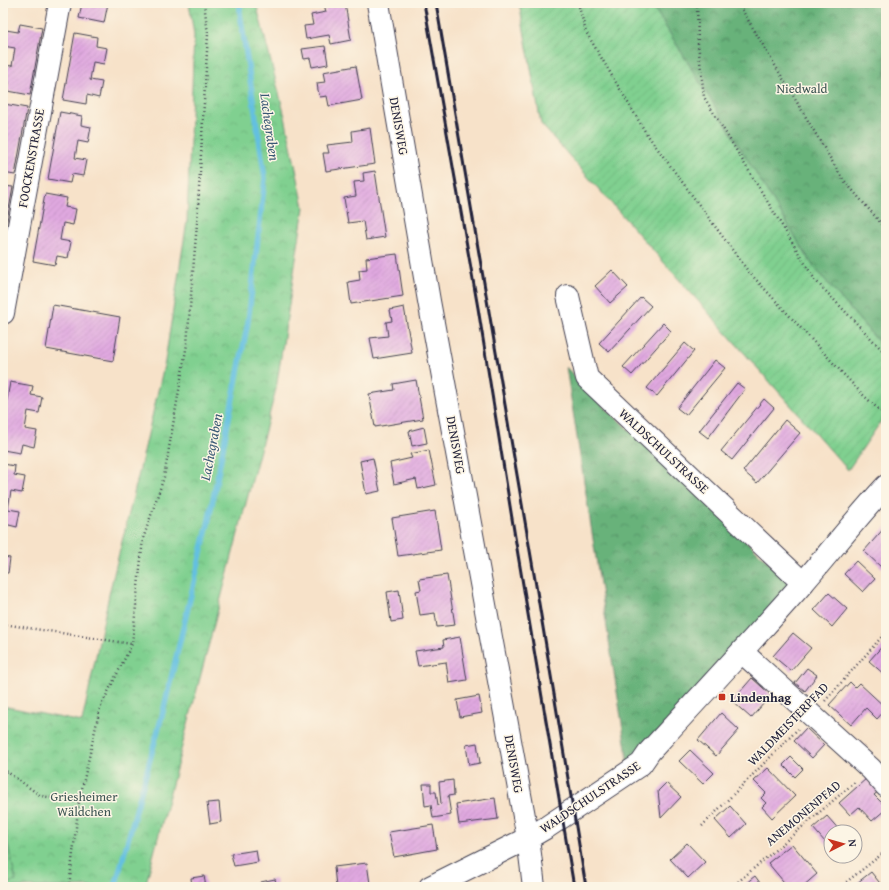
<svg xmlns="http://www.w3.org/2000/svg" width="889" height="890" viewBox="0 0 889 890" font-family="'Gentium Book Plus',serif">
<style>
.forest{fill:url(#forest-crowns);stroke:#456a5a}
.park{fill:url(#park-crowns);stroke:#517966}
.garden{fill:url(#garden-furrows);stroke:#517966}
.pitch{fill:#80d090;stroke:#517966}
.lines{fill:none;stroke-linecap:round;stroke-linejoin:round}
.stream{stroke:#63c0e1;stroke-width:5.5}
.building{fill:url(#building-hatch)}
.minor-casing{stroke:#423f50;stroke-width:24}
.path{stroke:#423f50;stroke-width:2.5;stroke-dasharray:1 3;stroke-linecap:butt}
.minor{stroke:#fff;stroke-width:22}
.rail{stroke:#22223b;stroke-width:3}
.poi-dot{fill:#c8321e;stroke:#fcf5e5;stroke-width:1.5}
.labels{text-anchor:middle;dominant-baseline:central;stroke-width:3;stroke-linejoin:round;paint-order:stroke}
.park-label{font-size:13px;fill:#3e5654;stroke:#fcf5e5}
.street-label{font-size:13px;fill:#22223b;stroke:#fcf5e5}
.poi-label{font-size:13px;font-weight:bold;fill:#22223b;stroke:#fcf5e5;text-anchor:start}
.water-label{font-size:14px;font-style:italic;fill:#395975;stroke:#fcf5e5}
</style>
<defs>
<pattern id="forest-crowns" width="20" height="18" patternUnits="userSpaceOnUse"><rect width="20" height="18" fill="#68b27a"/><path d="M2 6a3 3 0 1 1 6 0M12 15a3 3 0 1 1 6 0" fill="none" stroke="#559065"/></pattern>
<pattern id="park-crowns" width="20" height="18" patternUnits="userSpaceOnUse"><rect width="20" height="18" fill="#80d090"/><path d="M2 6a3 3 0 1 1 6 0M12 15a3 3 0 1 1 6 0" fill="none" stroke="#6eb27d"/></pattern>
<pattern id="garden-furrows" width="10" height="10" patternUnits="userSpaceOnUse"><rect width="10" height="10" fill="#80d090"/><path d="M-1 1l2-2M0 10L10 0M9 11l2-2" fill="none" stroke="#6eb27d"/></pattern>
<pattern id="building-hatch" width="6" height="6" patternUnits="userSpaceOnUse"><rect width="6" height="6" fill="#e0a8e0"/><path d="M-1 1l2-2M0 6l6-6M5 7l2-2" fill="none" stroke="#c090c1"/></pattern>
</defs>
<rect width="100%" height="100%" fill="#fcf5e5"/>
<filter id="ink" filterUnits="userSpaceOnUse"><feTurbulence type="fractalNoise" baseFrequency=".025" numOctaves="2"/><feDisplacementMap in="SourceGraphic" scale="8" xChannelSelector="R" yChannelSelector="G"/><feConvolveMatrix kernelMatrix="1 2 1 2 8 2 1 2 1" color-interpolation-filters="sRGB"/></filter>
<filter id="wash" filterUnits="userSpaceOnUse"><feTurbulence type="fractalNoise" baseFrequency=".012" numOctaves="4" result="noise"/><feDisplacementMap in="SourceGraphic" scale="16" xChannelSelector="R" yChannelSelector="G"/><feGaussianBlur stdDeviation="0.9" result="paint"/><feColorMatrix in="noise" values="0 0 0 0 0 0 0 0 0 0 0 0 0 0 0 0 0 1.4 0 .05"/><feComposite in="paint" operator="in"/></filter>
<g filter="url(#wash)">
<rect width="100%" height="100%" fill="#f7e2c9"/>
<g class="forest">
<path d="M651 3H886V351L813 266Z"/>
<path d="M566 367 592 395 793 585 629 768Z"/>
</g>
<path class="park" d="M189 3H256L285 117 304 207 276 389 145 887H3V706L82 722 110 590 138 477 165 361 187 221 194 35Z"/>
<path class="garden" d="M519 3H651L813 266 886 351V414L848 470 541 124Z"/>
<path class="pitch" d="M3 823 16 881 3 884Z"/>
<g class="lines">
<path class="stream" d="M115 887 163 712 208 524 248 322 265 178 240 13V3"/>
</g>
<g id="blocks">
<g class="building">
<path d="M82 3H108L104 23 79 18Z"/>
<path d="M330 3H345L351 40 331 44 329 35 306 39 304 26 313 25 311 15 326 12 324 4Z"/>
<path d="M20 24 42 28 30 95 8 91 9 82 3 81V65L12 66 15 48 3 46 6 30 18 32Z"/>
<path d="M75 33 97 37 96 46 107 48 104 64 93 62 90 80 102 82 99 98 87 95 86 104 63 100Z"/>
<path d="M325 46 328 64 312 67 310 58 304 59 302 49Z"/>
<path d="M356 66 362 100 329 106 327 96 320 97 318 90 317 83 325 82 323 72Z"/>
<path d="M4 104 27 108 15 175 3 173V112Z"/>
<path d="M60 112 82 116 81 125 91 127 88 143 78 141 75 158 86 160 83 176 72 174 70 183 48 179Z"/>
<path d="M370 128 375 164 326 171 323 153H329L327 145 353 142 352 131Z"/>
<path d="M375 171 385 237 366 240 363 221 348 223 344 198 356 196 354 182 364 181 363 173Z"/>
<path d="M3 186 13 187 4 237 3 236Z"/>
<path d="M45 194 67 198 65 207 76 209 73 225 63 223 60 240 71 242 68 258 57 256 55 265 33 261Z"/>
<path d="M397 254 403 296 351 304 348 282 360 280 359 270 367 269 366 258Z"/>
<path d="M612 270 628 287 610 303 595 286Z"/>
<path d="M641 297 651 306 609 352 599 343Z"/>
<path d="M53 305 120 317 113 361 46 349Z"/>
<path d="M404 307 412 353 374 359 370 338 388 336 386 322 392 321 390 310Z"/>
<path d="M663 323 671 331 632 375 623 367Z"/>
<path d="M685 343 694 351 657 396 647 388Z"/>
<path d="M715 360 725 368 686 415 677 408Z"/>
<path d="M416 380 423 419 375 427 369 394 394 390 393 384Z"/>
<path d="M10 382 33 386 31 395 42 397 39 413 28 411 25 429 37 431 34 447 22 444 20 453 3 450V423Z"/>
<path d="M737 383 745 389 708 438 699 431Z"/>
<path d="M764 399 774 408 732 460 721 451Z"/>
<path d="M785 420 800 433 757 483 743 471Z"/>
<path d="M424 427 427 443 412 446 409 431Z"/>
<path d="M429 450 436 485 418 489 416 479 394 484 390 463 412 458 410 454Z"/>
<path d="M373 458 380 491 366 494 360 461Z"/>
<path d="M3 464 15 466 14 475 25 477 22 493 11 491 8 509 20 511 17 527 5 524 4 531H3Z"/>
<path d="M435 511 441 550 398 556 392 518Z"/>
<path d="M886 526V563L882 568 864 551Z"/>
<path d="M3 557 10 558 8 573H3Z"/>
<path d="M856 561 875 579 863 592 844 574Z"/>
<path d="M447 575 455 625 437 627 435 613 420 615 416 591 421 590 419 579Z"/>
<path d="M399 590 403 620 391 622 387 592Z"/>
<path d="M829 593 847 609 832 627 814 610Z"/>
<path d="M793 633 811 648 791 671 773 656Z"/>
<path d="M460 637 467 680 449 683 446 662 418 666 415 651 444 647 443 640Z"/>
<path d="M886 642V676L869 661Z"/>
<path d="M807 668 817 675 805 691 795 683Z"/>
<path d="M752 678 771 695 751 718 732 701Z"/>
<path d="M850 682 855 687 859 683 886 708V709L877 719 866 708 851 725 829 705Z"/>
<path d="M479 696 482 713 460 717 457 700Z"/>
<path d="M721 713 739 730 716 756 698 740Z"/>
<path d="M806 728 824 745 812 758 794 741Z"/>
<path d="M477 743 480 763 469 765 466 745Z"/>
<path d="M690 750 714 773 703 784 679 761Z"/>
<path d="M791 757 803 769 795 777 783 765Z"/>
<path d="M768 768 795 796 772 818 762 807 766 803 761 798 766 793 754 781Z"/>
<path d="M867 778 879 791 874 795 886 807V809L872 821 859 807 850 815 839 803Z"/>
<path d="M453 780 454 795 448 796 451 815 433 818 431 805 425 806 423 784H431V792H436L438 805 441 804 439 782Z"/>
<path d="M666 783 681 797 661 818 658 791Z"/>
<path d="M495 798 498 819 459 824 456 804Z"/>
<path d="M219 802 221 822 210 824 207 803Z"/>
<path d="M730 806 746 824 731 838 715 820Z"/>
<path d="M827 816 841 832H831V849L813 828Z"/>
<path d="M433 825 437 849 394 857 389 832Z"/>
<path d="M687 843 705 862 688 878 670 859Z"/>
<path d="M792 844 817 874 802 887H788L768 863Z"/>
<path d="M256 850 258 862 234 866 231 854Z"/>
<path d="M367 863 370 884 346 887H336L334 867Z"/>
<path d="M871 872 883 887H861L857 883Z"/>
<path d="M204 876 206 887H192L191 878Z"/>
<path d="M755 876 763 887H741Z"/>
<path d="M275 879 277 887H262L261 882Z"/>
</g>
</g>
</g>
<g filter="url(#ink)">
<use href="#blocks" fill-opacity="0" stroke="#423f50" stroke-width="1"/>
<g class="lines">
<defs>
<g id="minor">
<path d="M378 3 429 301 528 838 534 887"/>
<path d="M568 296 587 378 803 583"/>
<path d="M3 313 60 3"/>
<path d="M742 652 871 769 886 786"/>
<path d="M430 887 528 838 547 827 641 764 650 751C701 696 753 640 803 583 831 551 857 517 886 486"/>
</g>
</defs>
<use href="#minor" class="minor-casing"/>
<g class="path">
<path d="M578 3 586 32 646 133 748 271 862 394 886 416"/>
<path d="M697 3 698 43 704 97 815 280 886 354"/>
<path d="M738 3 842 178 886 229"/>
<path d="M3 624 132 644"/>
<path d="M825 701 886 632"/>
<path d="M3 769 41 796 79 802"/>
<path d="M702 826 798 729"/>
<path d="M69 887 79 802 100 708 132 644 143 539 164 477 187 344 197 223 208 34 204 3"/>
<path d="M732 887 856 781"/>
<path d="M840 887 886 851"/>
</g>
<use href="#minor" class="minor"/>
<g class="rail">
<path d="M424 3 478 308 515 537 574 887"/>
<path d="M436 3C487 297 538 592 586 887"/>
</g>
</g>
</g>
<rect class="poi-dot" x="718" y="693" width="8" height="8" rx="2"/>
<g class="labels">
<g class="park-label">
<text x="802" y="88">Niedwald</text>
<text x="84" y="796">Griesheimer<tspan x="84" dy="15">Wäldchen</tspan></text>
</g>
<g class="street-label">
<text transform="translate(399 126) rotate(80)">DENISWEG</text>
<text transform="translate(31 158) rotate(-80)">FOOCKENSTRASSE</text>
<text transform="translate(456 445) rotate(80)">DENISWEG</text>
<text transform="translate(664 451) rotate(43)">WALDSCHULSTRASSE</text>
<text transform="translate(788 724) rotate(-46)">WALDMEISTERPFAD</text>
<text transform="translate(514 764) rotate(80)">DENISWEG</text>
<text transform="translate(590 797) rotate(-34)">WALDSCHULSTRASSE</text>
<text transform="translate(803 813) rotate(-40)">ANEMONENPFAD</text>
</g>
<g class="poi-label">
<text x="730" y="697">Lindenhag</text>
</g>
<g class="water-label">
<text transform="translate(270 127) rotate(82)">Lachegraben</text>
<text transform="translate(211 447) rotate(-79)">Lachegraben</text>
</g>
</g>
<rect width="889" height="890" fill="none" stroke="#fcf5e5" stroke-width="16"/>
<g transform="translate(843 844) rotate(84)"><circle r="19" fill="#fcf5e5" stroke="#a5a1a1"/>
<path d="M0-3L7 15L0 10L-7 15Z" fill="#c8321e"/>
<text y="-6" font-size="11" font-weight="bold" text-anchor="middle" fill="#22223b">N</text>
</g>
</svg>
